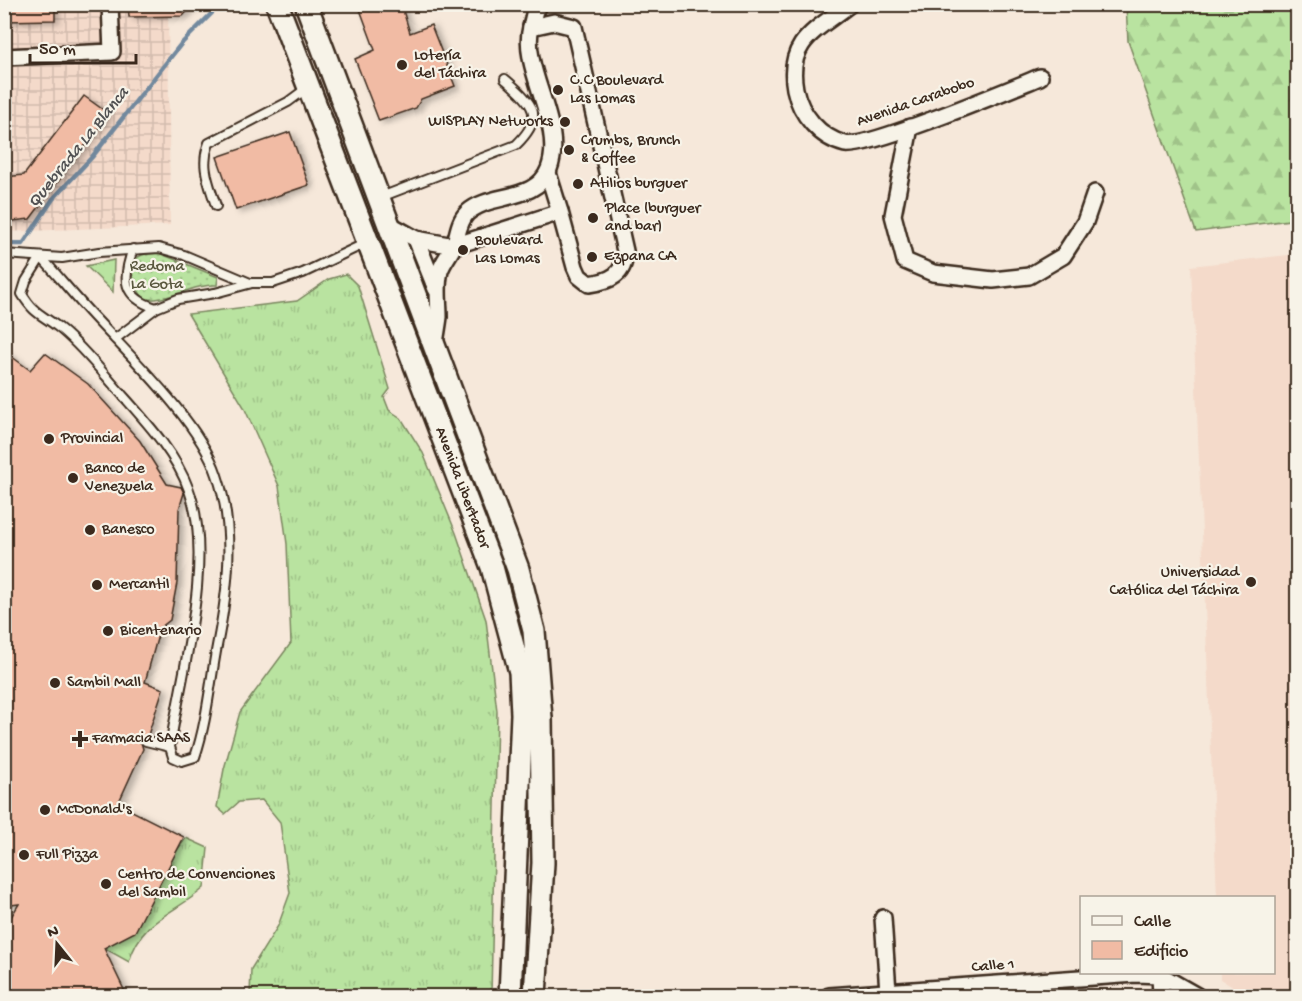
<svg xmlns="http://www.w3.org/2000/svg" width="1302" height="1001" viewBox="0 0 1302 1001" font-family="'Gochi Hand',sans-serif">
<style>
.built{fill:#f4daca}
.industrial{fill:url(#industrial-grid)}
.grass{fill:url(#grass-tufts);stroke:#7a865f;stroke-width:1.5}
.forest{fill:url(#forest-firs);stroke:#7a865f;stroke-width:1.5}
.park{fill:url(#park-dots);stroke:#7a865f;stroke-width:1.5}
.lines{fill:none;stroke-linecap:round;stroke-linejoin:round}
.stream{stroke:#72899e;stroke-width:4.5}
.building{fill:#f1bba4;stroke:#3b2a1e;stroke-width:1.5;filter:url(#shadow)}
.service-casing{stroke:#3b2a1e;stroke-width:12}
.minor-casing{stroke:#3b2a1e;stroke-width:20}
.secondary-casing{stroke:#3b2a1e;stroke-width:26}
.service{stroke:#f7f3e8;stroke-width:8}
.minor{stroke:#f7f3e8;stroke-width:15}
.secondary{stroke:#f7f3e8;stroke-width:21}
.poi-dot{fill:#3b2a1e;stroke:#f7f3e8;stroke-width:2}
.labels{text-anchor:middle;dominant-baseline:central;stroke-width:4.5;stroke-linejoin:round;paint-order:stroke}
.poi-label{font-size:16px;fill:#3b2a1e;stroke:#f7f3e8;text-anchor:start}
.street-label{font-size:16px;fill:#3b2a1e;stroke:#f7f3e8}
.park-label{font-size:16px;fill:#5a583e;stroke:#f7f3e8}
.water-label{font-size:18px;font-style:italic;fill:#525253;stroke:#f7f3e8}
</style>
<defs>
<pattern id="industrial-grid" width="8" height="8" patternUnits="userSpaceOnUse" patternTransform="scale(1.5)"><rect width="8" height="8" fill="#f4daca"/><path d="M0 4h8M4 0v8" fill="none" stroke="#d2bbad"/></pattern>
<pattern id="grass-tufts" width="24" height="20" patternUnits="userSpaceOnUse" patternTransform="scale(1.5)"><rect width="24" height="20" fill="#b9e3a0"/><path d="M3 7l-1-3M5 7V3M7 7l1-3M15 17l-1-3M17 17v-4M19 17l1-3" fill="none" stroke="#a0c389"/></pattern>
<pattern id="forest-firs" width="22" height="20" patternUnits="userSpaceOnUse" patternTransform="scale(1.5)"><rect width="22" height="20" fill="#b9e3a0"/><path d="M5 1l3.5 6h-7zM16 11l3.5 6h-7z" fill="#a0c389"/></pattern>
<pattern id="park-dots" width="8" height="8" patternUnits="userSpaceOnUse" patternTransform="scale(1.5)"><rect width="8" height="8" fill="#b9e3a0"/><path d="M2 2h.1M6 6h.1" fill="none" stroke="#a0c389" stroke-width="1.8" stroke-linecap="round"/></pattern>
<filter id="shadow"><feDropShadow dx="4.5" dy="2.5" stdDeviation="3" flood-color="#0004"/></filter>
</defs>
<rect width="100%" height="100%" fill="#f6e8da"/>
<filter id="ink" filterUnits="userSpaceOnUse"><feTurbulence type="fractalNoise" baseFrequency=".0167" numOctaves="2"/><feDisplacementMap in="SourceGraphic" scale="12" xChannelSelector="R" yChannelSelector="G"/><feConvolveMatrix kernelMatrix="1 2 1 2 8 2 1 2 1" color-interpolation-filters="sRGB"/></filter>
<g filter="url(#ink)">
<path class="built" d="M1297 254V996H1241L1236 989 1220 979V973L1274 972V898L1217 897 1191 266Z"/>
<path class="industrial" d="M4 5H168L170 225 5 232Z"/>
<g class="grass">
<path d="M114 260 113 292 86 266Z"/>
<path d="M346 274 358 286 390 389 384 397 389 410 401 418 423 453 456 533 486 620 497 711 491 996H250L251 969 278 926 290 893 280 822 262 800 239 802 225 814 217 807 224 769 240 712 291 643 287 544 279 486 244 407 188 314 297 301 329 279Z"/>
<path d="M186 838 208 848 204 888C174 914 141 919 129 962L104 948Z"/>
</g>
<path class="forest" d="M1126 5H1297V219L1196 232 1128 41Z"/>
<path class="park" d="M159 253 218 277 217 285C192 284 168 302 144 299 137 290 123 264 140 256 145 253 153 254 159 253Z"/>
<g class="lines">
<path class="stream" d="M4 244H23L53 199 92 157 181 44 221 4"/>
</g>
<g class="building">
<path d="M4 4H55V20L4 21Z"/>
<path d="M128 4H194L183 16 129 17Z"/>
<path d="M358 4H401L410 33 431 25 455 86 421 99 416 108 379 121 355 59 375 50Z"/>
<path d="M84 96 109 114 30 219 4 222V177L24 175Z"/>
<path d="M290 132 309 185 236 210 217 157Z"/>
<path d="M4 351 30 370 45 353 88 384 140 441 167 484 181 487 184 493 179 509 177 583 170 620 160 628 145 682 163 689 148 735 140 739 143 749 118 804 184 837 135 932 104 948 127 996H4V928L19 904 4 906Z"/>
</g>
<g class="lines">
<defs>
<g id="service">
<path d="M381 197 516 145C547 115 532 103 505 79"/>
<path d="M216 206C209 183 200 166 209 143L288 102 307 88"/>
<path d="M133 249C122 279 122 297 156 308"/>
<path d="M4 254 62 258 99 252 159 248 184 255 250 283"/>
<path d="M41 257C59 277 76 298 95 318 133 359 200 423 217 475 236 531 228 590 217 646 210 683 207 722 195 757L182 761 173 757 170 747C181 674 215 561 189 490 173 446 135 411 106 376 91 359 76 341 58 327 41 314 34 314 22 294L26 281Z"/>
<path d="M115 339 156 308 178 299 215 293 252 283H273L303 273 366 243"/>
<path d="M146 741 170 747"/>
</g>
<g id="minor">
<path d="M850 4C817 30 786 41 795 89 800 114 820 138 845 144 867 149 1010 89 1040 77"/>
<path d="M531 27 535 10 540 4"/>
<path d="M4 57 112 52 110 4"/>
<path d="M910 127 893 215 905 261 933 273 993 280 1029 276 1063 256 1085 222 1095 193"/>
<path d="M548 173 560 212"/>
<path d="M389 224 416 239 454 246 560 212 575 267 579 276 589 284C611 281 625 275 625 251L574 27 554 22 531 27C520 69 566 125 549 169 536 203 489 192 467 213 459 221 458 233 455 243 451 253 443 261 440 271 436 287 439 301 439 317 438 326 436 335 435 344"/>
<path d="M416 239 436 289"/>
<path d="M883 918 888 992"/>
<path d="M1160 975 1161 996"/>
<path d="M829 996 1136 974 1160 975 1197 996"/>
</g>
<g id="secondary">
<path id="s1" d="M277 4 492 567 520 672 522 714 510 996"/>
<path d="M306 4 518 569 534 631 541 718 543 863 535 996"/>
</g>
</defs>
<use href="#service" class="service-casing"/>
<use href="#minor" class="minor-casing"/>
<use href="#secondary" class="secondary-casing"/>
<use href="#service" class="service"/>
<use href="#minor" class="minor"/>
<use href="#secondary" class="secondary"/>
</g>
</g>
<g class="poi-dot">
<circle cx="402" cy="65" r="6"/>
<circle cx="558" cy="90" r="6"/>
<circle cx="565" cy="122" r="6"/>
<circle cx="569" cy="150" r="6"/>
<circle cx="578" cy="184" r="6"/>
<circle cx="593" cy="218" r="6"/>
<circle cx="463" cy="250" r="6"/>
<circle cx="592" cy="257" r="6"/>
<circle cx="49" cy="439" r="6"/>
<circle cx="73" cy="478" r="6"/>
<circle cx="90" cy="530" r="6"/>
<circle cx="1251" cy="582" r="6"/>
<circle cx="97" cy="585" r="6"/>
<circle cx="108" cy="631" r="6"/>
<circle cx="55" cy="683" r="6"/>
<path d="M77 730h6v6h6v6h-6v6h-6v-6h-6v-6h6z"/>
<circle cx="45" cy="810" r="6"/>
<circle cx="24" cy="855" r="6"/>
<circle cx="106" cy="884" r="6"/>
</g>
<g class="labels">
<g class="poi-label">
<text x="414" y="56">Lotería<tspan x="414" dy="18">del Táchira</tspan></text>
<text x="570" y="81">C.C Boulevard<tspan x="570" dy="18">Las Lomas</tspan></text>
<text x="553" y="122" text-anchor="end">WISPLAY Networks</text>
<text x="581" y="141">Crumbs, Brunch<tspan x="581" dy="18">&amp; Coffee</tspan></text>
<text x="590" y="184">Atilios burguer</text>
<text x="605" y="209">Place (burguer<tspan x="605" dy="18">and bar)</tspan></text>
<text x="475" y="241">Boulevard<tspan x="475" dy="18">Las Lomas</tspan></text>
<text x="604" y="257">Ezpana CA</text>
<text x="61" y="439">Provincial</text>
<text x="85" y="469">Banco de<tspan x="85" dy="18">Venezuela</tspan></text>
<text x="102" y="530">Banesco</text>
<text x="1239" y="573" text-anchor="end">Universidad<tspan x="1239" dy="18">Católica del Táchira</tspan></text>
<text x="109" y="585">Mercantil</text>
<text x="120" y="631">Bicentenario</text>
<text x="67" y="683">Sambil Mall</text>
<text x="92" y="739">Farmacia SAAS</text>
<text x="57" y="810">McDonald's</text>
<text x="36" y="855">Full Pizza</text>
<text x="118" y="875">Centro de Convenciones<tspan x="118" dy="18">del Sambil</tspan></text>
</g>
<g class="street-label">
<text transform="translate(916 103) rotate(-19)">Avenida Carabobo</text>
<text stroke="none"><textPath href="#s1" startOffset="518">Avenida Libertador</textPath></text>
<text transform="translate(993 967) rotate(-4)">Calle 1</text>
</g>
<g class="park-label">
<text x="157" y="267">Redoma<tspan x="157" dy="18">La Gota</tspan></text>
</g>
<g class="water-label">
<text transform="translate(79 148) rotate(-51)">Quebrada La Blanca</text>
</g>
</g>
<rect width="1302" height="1001" fill="none" stroke="#f7f3e8" stroke-width="24"/>
<rect x="12" y="12" width="1278" height="977" fill="none" stroke="#3b2a1e" stroke-width="2" filter="url(#ink)"/>
<rect x="1080" y="896" width="195" height="78" fill="#f7f3e8" stroke="#aca397" stroke-width="1.5"/>
<rect x="1092" y="916" width="30" height="9" fill="#f7f3e8" stroke="#aca397" stroke-width="1.5"/>
<text x="1134" y="926" font-size="18" fill="#3b2a1e">Calle</text>
<rect x="1092" y="941" width="30" height="18" fill="#f1bba4" stroke="#aca397" stroke-width="1.5"/>
<text x="1134" y="956" font-size="18" fill="#3b2a1e">Edificio</text>
<g transform="translate(57 944) rotate(342)" stroke="#f7f3e8" stroke-width="4.5" paint-order="stroke">
<path d="M0-4.5L10 22L0 15L-10 22Z" fill="#3b2a1e"/>
<text y="-9" font-size="16" font-weight="bold" text-anchor="middle" fill="#3b2a1e">N</text>
</g>
<path d="M30 54v9h106v-9" fill="none" stroke="#3b2a1e" stroke-width="3"/>
<text x="39" y="54" font-size="18" fill="#3b2a1e" stroke="#f7f3e8" stroke-width="4.5" paint-order="stroke">50 m</text>
</svg>
